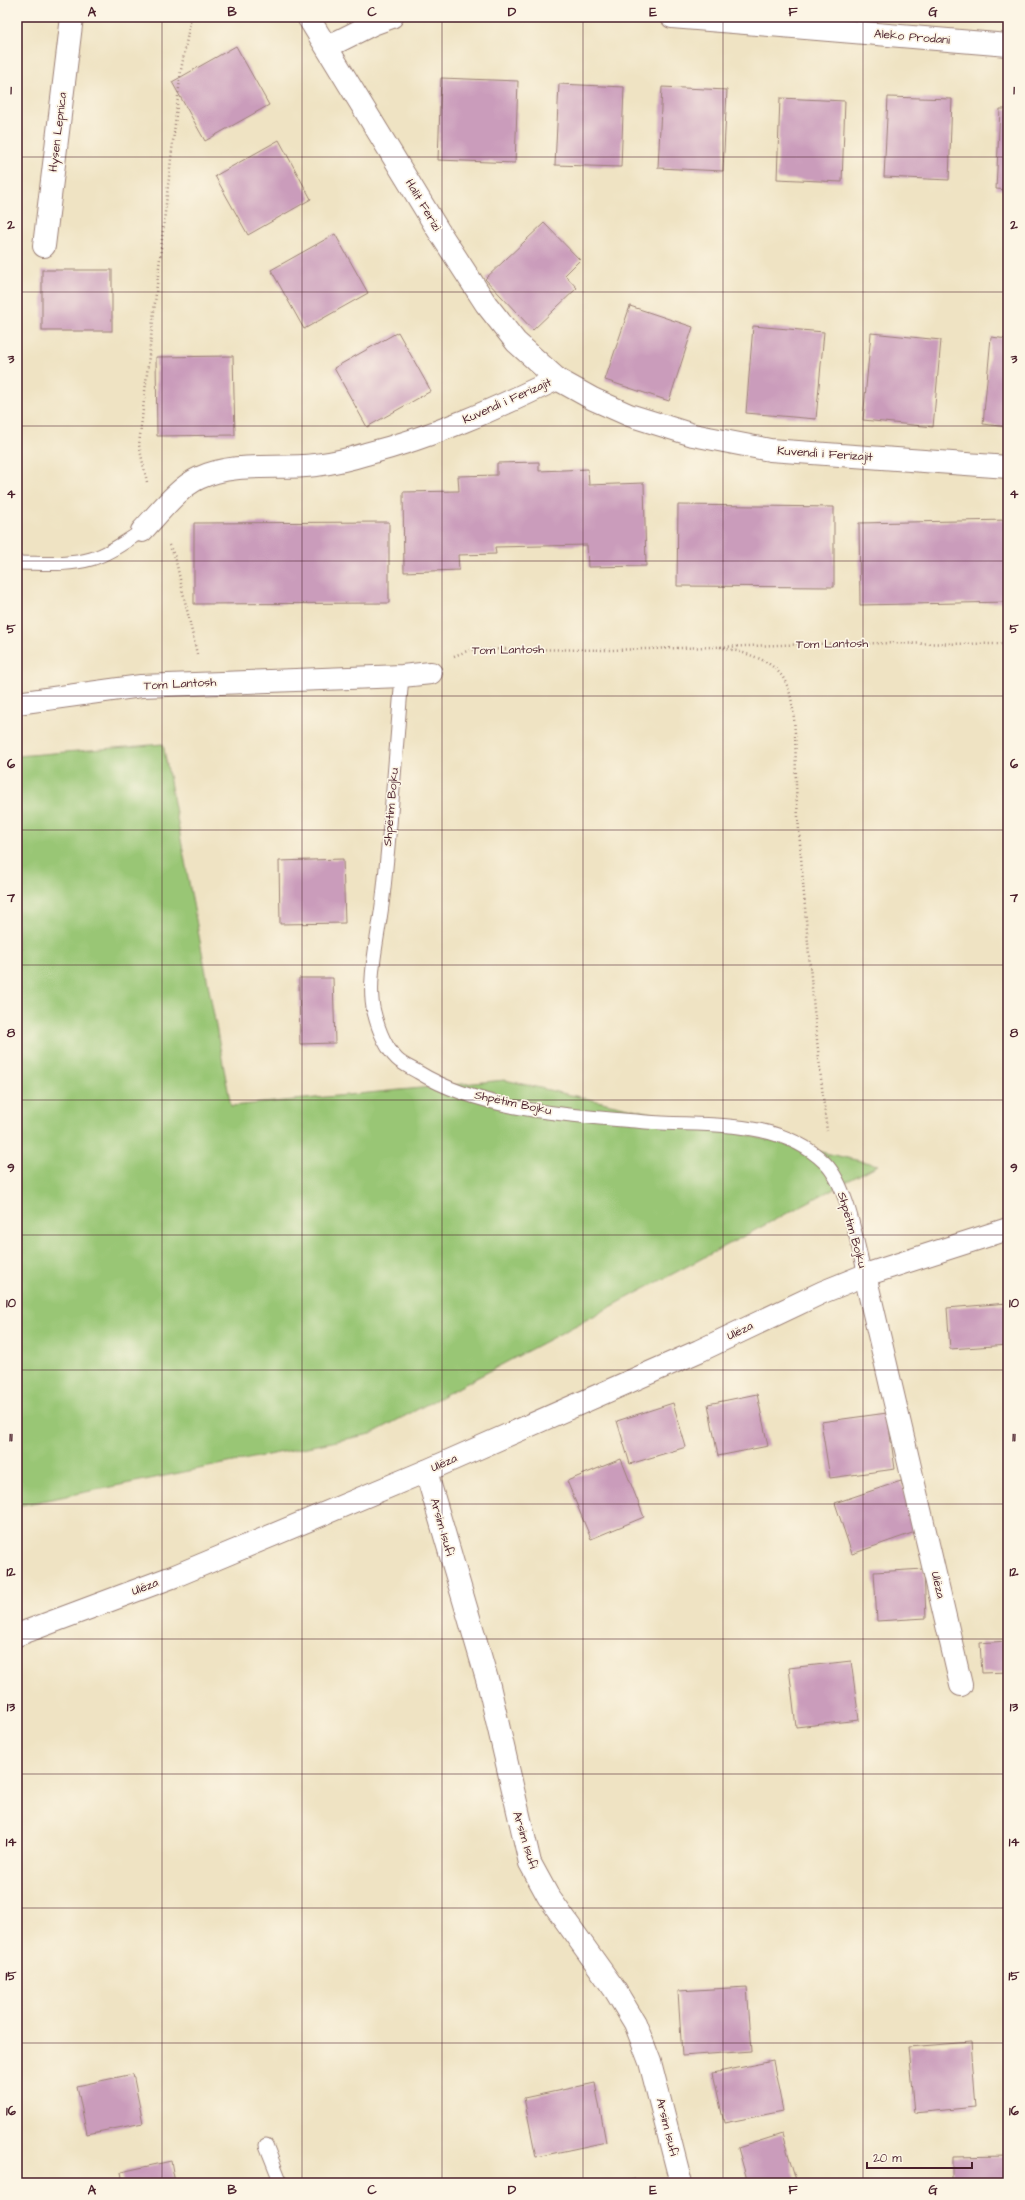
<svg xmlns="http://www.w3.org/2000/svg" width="1025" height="2200" viewBox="0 0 1025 2200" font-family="'Architects Daughter',sans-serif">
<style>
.green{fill:#99c674;stroke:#727250}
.building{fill:#ca9cbb}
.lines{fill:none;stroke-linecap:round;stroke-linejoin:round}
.service-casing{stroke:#9c8177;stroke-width:15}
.minor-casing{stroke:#9c8177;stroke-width:24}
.path{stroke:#9c8177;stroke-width:2.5;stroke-dasharray:1 3;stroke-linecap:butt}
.service{stroke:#fff;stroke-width:13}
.minor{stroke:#fff;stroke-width:22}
.grid{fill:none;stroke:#4a1f2b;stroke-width:1;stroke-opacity:0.55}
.labels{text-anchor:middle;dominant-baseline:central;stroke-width:3.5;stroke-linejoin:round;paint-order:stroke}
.street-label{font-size:12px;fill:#4a1f2b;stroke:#fcf5e5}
.neatline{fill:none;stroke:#4a1f2b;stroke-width:1.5}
.grid-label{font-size:13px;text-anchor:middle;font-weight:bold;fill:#4a1f2b}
</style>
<rect width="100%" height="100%" fill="#fcf5e5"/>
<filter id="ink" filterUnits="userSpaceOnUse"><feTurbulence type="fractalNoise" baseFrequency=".025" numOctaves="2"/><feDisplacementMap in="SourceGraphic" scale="8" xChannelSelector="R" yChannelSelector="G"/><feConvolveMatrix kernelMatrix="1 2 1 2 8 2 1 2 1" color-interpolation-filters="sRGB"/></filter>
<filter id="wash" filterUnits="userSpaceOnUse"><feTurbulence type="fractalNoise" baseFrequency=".012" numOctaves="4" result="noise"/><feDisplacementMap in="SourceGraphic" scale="16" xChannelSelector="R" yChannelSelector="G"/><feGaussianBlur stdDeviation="0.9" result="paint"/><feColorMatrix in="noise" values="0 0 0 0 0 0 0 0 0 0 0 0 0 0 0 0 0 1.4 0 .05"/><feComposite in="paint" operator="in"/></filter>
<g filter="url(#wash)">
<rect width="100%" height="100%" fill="#efe3c3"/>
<path class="green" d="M163 744 231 1106 505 1080 878 1165 371 1434 17 1506V756Z"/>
<g id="blocks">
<g class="building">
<path d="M236 46 269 105 205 141 172 82Z"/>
<path d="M441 78 518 81 515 163 438 160Z"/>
<path d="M559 84 624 87 621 167 555 165Z"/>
<path d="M662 87 727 90 723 171 658 168Z"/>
<path d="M888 97 952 99 949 180 884 177Z"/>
<path d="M780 98 845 101 842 182 777 179Z"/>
<path d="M1000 109H1008V190L996 189Z"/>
<path d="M279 140 311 199 248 235 215 176Z"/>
<path d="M544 223 580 260 565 275 577 288 533 330 485 279Z"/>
<path d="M335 234 368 293 304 329 271 270Z"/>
<rect x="42" y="270" width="70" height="61"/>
<path d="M630 306 693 327 669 401 605 380Z"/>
<path d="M753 326 824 332 816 419 746 413Z"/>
<path d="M398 332 431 391 367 427 334 368Z"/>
<path d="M871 333 941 340 933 427 863 420Z"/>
<path d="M991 337 1008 339V427L983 424Z"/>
<path d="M233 356 235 435 157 436 156 357Z"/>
<path d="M539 462V471L588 469 589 485 644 483 646 566 588 567 587 545 495 547 496 554 458 555 459 570 404 572 403 492 459 491 458 476 497 475V463Z"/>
<path d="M678 505 834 507V587L677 586Z"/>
<path d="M1008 520V602L860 605 859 523Z"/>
<path d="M389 522V603L194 604V523Z"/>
<path d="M343 859 345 923 280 924 279 861Z"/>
<path d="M299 978H333L335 1043 300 1044Z"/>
<path d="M1008 1303V1345L950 1349 947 1308Z"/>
<path d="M757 1394 768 1446 718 1456 708 1404Z"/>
<path d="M673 1403 686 1447 630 1464 617 1421Z"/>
<path d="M887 1413 895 1469 830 1478 821 1422Z"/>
<path d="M621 1459 644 1517 591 1539 567 1481Z"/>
<path d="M901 1481 918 1531 852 1554 835 1503Z"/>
<path d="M924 1569 926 1618 877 1621 874 1572Z"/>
<path d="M1006 1641 1008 1672 982 1673 980 1643Z"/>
<path d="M851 1661 859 1720 796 1727 789 1668Z"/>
<path d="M747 1987 752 2051 682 2056 678 1991Z"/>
<path d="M971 2042 976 2107 914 2113 908 2047Z"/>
<path d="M773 2061 783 2111 724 2123 713 2073Z"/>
<path d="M133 2074 143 2123 87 2134 77 2086Z"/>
<path d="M595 2083 606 2142 536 2157 524 2098Z"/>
<path d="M782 2134 797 2183H748L738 2148Z"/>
<path d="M1008 2156V2183H952V2157Z"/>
<path d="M171 2161 175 2183H123L121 2172Z"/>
<path d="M635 2179 636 2183H621V2182Z"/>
</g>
</g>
</g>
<g filter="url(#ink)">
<use href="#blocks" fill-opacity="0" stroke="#9c8177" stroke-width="1"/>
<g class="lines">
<defs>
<g id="service">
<path d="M17 563C41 563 67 566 91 559 109 554 126 541 142 531"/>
<path d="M402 676C396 750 391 824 383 897 380 929 366 982 374 1012 378 1028 385 1047 397 1059 402 1064 411 1068 418 1072 481 1111 573 1116 646 1122 705 1127 779 1117 825 1163 848 1186 857 1244 865 1275"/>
<path d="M266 2145 281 2183"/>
</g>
<g id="minor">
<path d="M308 17 438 230 486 304 516 342 557 379 593 399 629 415 693 435 770 450 1008 467"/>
<path d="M672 17 1008 45"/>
<path d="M327 47 373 24 392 17"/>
<path d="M44 246 72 17"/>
<path d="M142 531C158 514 179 487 199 478 236 461 277 470 316 465 332 463 350 459 366 454 433 437 495 409 557 379"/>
<path d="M17 703 141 686 402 676 431 673"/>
<path d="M865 1275 961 1685"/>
<path d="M426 1471 489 1686 530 1863 548 1896 615 1990 635 2023 650 2062 681 2183"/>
<path d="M17 1635 175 1576 426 1471 699 1351 823 1292 865 1275 1008 1229"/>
</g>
</defs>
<use href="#service" class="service-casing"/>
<use href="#minor" class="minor-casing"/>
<g class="path">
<path d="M147 482 139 445 181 70 191 17"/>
<path d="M169 545 175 557 197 654"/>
<path d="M720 647C744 653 774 658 786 683 799 709 794 771 797 803 805 913 814 1022 827 1131"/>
<path d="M454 656 470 650 506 649 612 650 848 643 1008 644"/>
</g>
<use href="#service" class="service"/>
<use href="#minor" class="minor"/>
</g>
</g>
<path class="grid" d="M162 17V2183M302 17V2183M442 17V2183M583 17V2183M723 17V2183M863 17V2183M17 157H1008M17 292H1008M17 426H1008M17 561H1008M17 696H1008M17 830H1008M17 965H1008M17 1100H1008M17 1235H1008M17 1370H1008M17 1504H1008M17 1639H1008M17 1774H1008M17 1908H1008M17 2043H1008"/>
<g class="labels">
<g class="street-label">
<text transform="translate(912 37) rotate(5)">Aleko Prodani</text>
<text transform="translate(58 132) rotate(-83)">Hysen Lepnica</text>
<text transform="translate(423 205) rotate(59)">Halit Ferizi</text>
<text transform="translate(507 401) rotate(-24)">Kuvendi i Ferizajit</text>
<text transform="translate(825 454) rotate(4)">Kuvendi i Ferizajit</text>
<text transform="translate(832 644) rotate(-1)">Tom Lantosh</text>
<text transform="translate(508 650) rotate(-1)">Tom Lantosh</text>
<text transform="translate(180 684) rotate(-3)">Tom Lantosh</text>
<text transform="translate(391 807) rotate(-85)">Shpëtim Bojku</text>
<text transform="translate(513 1103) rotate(12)">Shpëtim Bojku</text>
<text transform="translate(852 1230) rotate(74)">Shpëtim Bojku</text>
<text transform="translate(740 1331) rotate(-26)">Ulëza</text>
<text transform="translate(444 1463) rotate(-24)">Ulëza</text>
<text transform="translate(442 1527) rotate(74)">Arsim Isufi</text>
<text transform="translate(938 1585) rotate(77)">Ulëza</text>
<text transform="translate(145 1587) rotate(-21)">Ulëza</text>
<text transform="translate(525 1840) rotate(73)">Arsim Isufi</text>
<text transform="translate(667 2127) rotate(76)">Arsim Isufi</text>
</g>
</g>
<rect width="1025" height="2200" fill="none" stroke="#fcf5e5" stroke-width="44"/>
<path d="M867 2162v6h105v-6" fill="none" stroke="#4a1f2b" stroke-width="2"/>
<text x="873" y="2162" font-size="12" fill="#4a1f2b" stroke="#fcf5e5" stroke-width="3" paint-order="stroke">20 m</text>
<rect x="22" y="22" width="981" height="2156" class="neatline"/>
<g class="grid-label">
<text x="92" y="16">A</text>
<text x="232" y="16">B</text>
<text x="372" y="16">C</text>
<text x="512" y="16">D</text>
<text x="653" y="16">E</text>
<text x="793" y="16">F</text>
<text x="933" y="16">G</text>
<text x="11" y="94">1</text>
<text x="1014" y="94">1</text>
<text x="11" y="229">2</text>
<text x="1014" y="229">2</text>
<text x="11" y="363">3</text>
<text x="1014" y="363">3</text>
<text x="11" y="498">4</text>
<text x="1014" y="498">4</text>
<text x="11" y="633">5</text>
<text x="1014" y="633">5</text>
<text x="11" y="768">6</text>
<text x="1014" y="768">6</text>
<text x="11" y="902">7</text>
<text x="1014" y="902">7</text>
<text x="11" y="1037">8</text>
<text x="1014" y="1037">8</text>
<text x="11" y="1172">9</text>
<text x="1014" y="1172">9</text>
<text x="11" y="1307">10</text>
<text x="1014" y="1307">10</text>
<text x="11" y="1441">11</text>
<text x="1014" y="1441">11</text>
<text x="11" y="1576">12</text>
<text x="1014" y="1576">12</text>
<text x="11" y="1711">13</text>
<text x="1014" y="1711">13</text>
<text x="11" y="1846">14</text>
<text x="1014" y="1846">14</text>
<text x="11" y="1980">15</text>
<text x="1014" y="1980">15</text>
<text x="11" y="2115">16</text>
<text x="1014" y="2115">16</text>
<text x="92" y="2194">A</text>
<text x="232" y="2194">B</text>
<text x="372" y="2194">C</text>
<text x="512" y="2194">D</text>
<text x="653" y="2194">E</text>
<text x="793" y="2194">F</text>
<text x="933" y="2194">G</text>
</g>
</svg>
